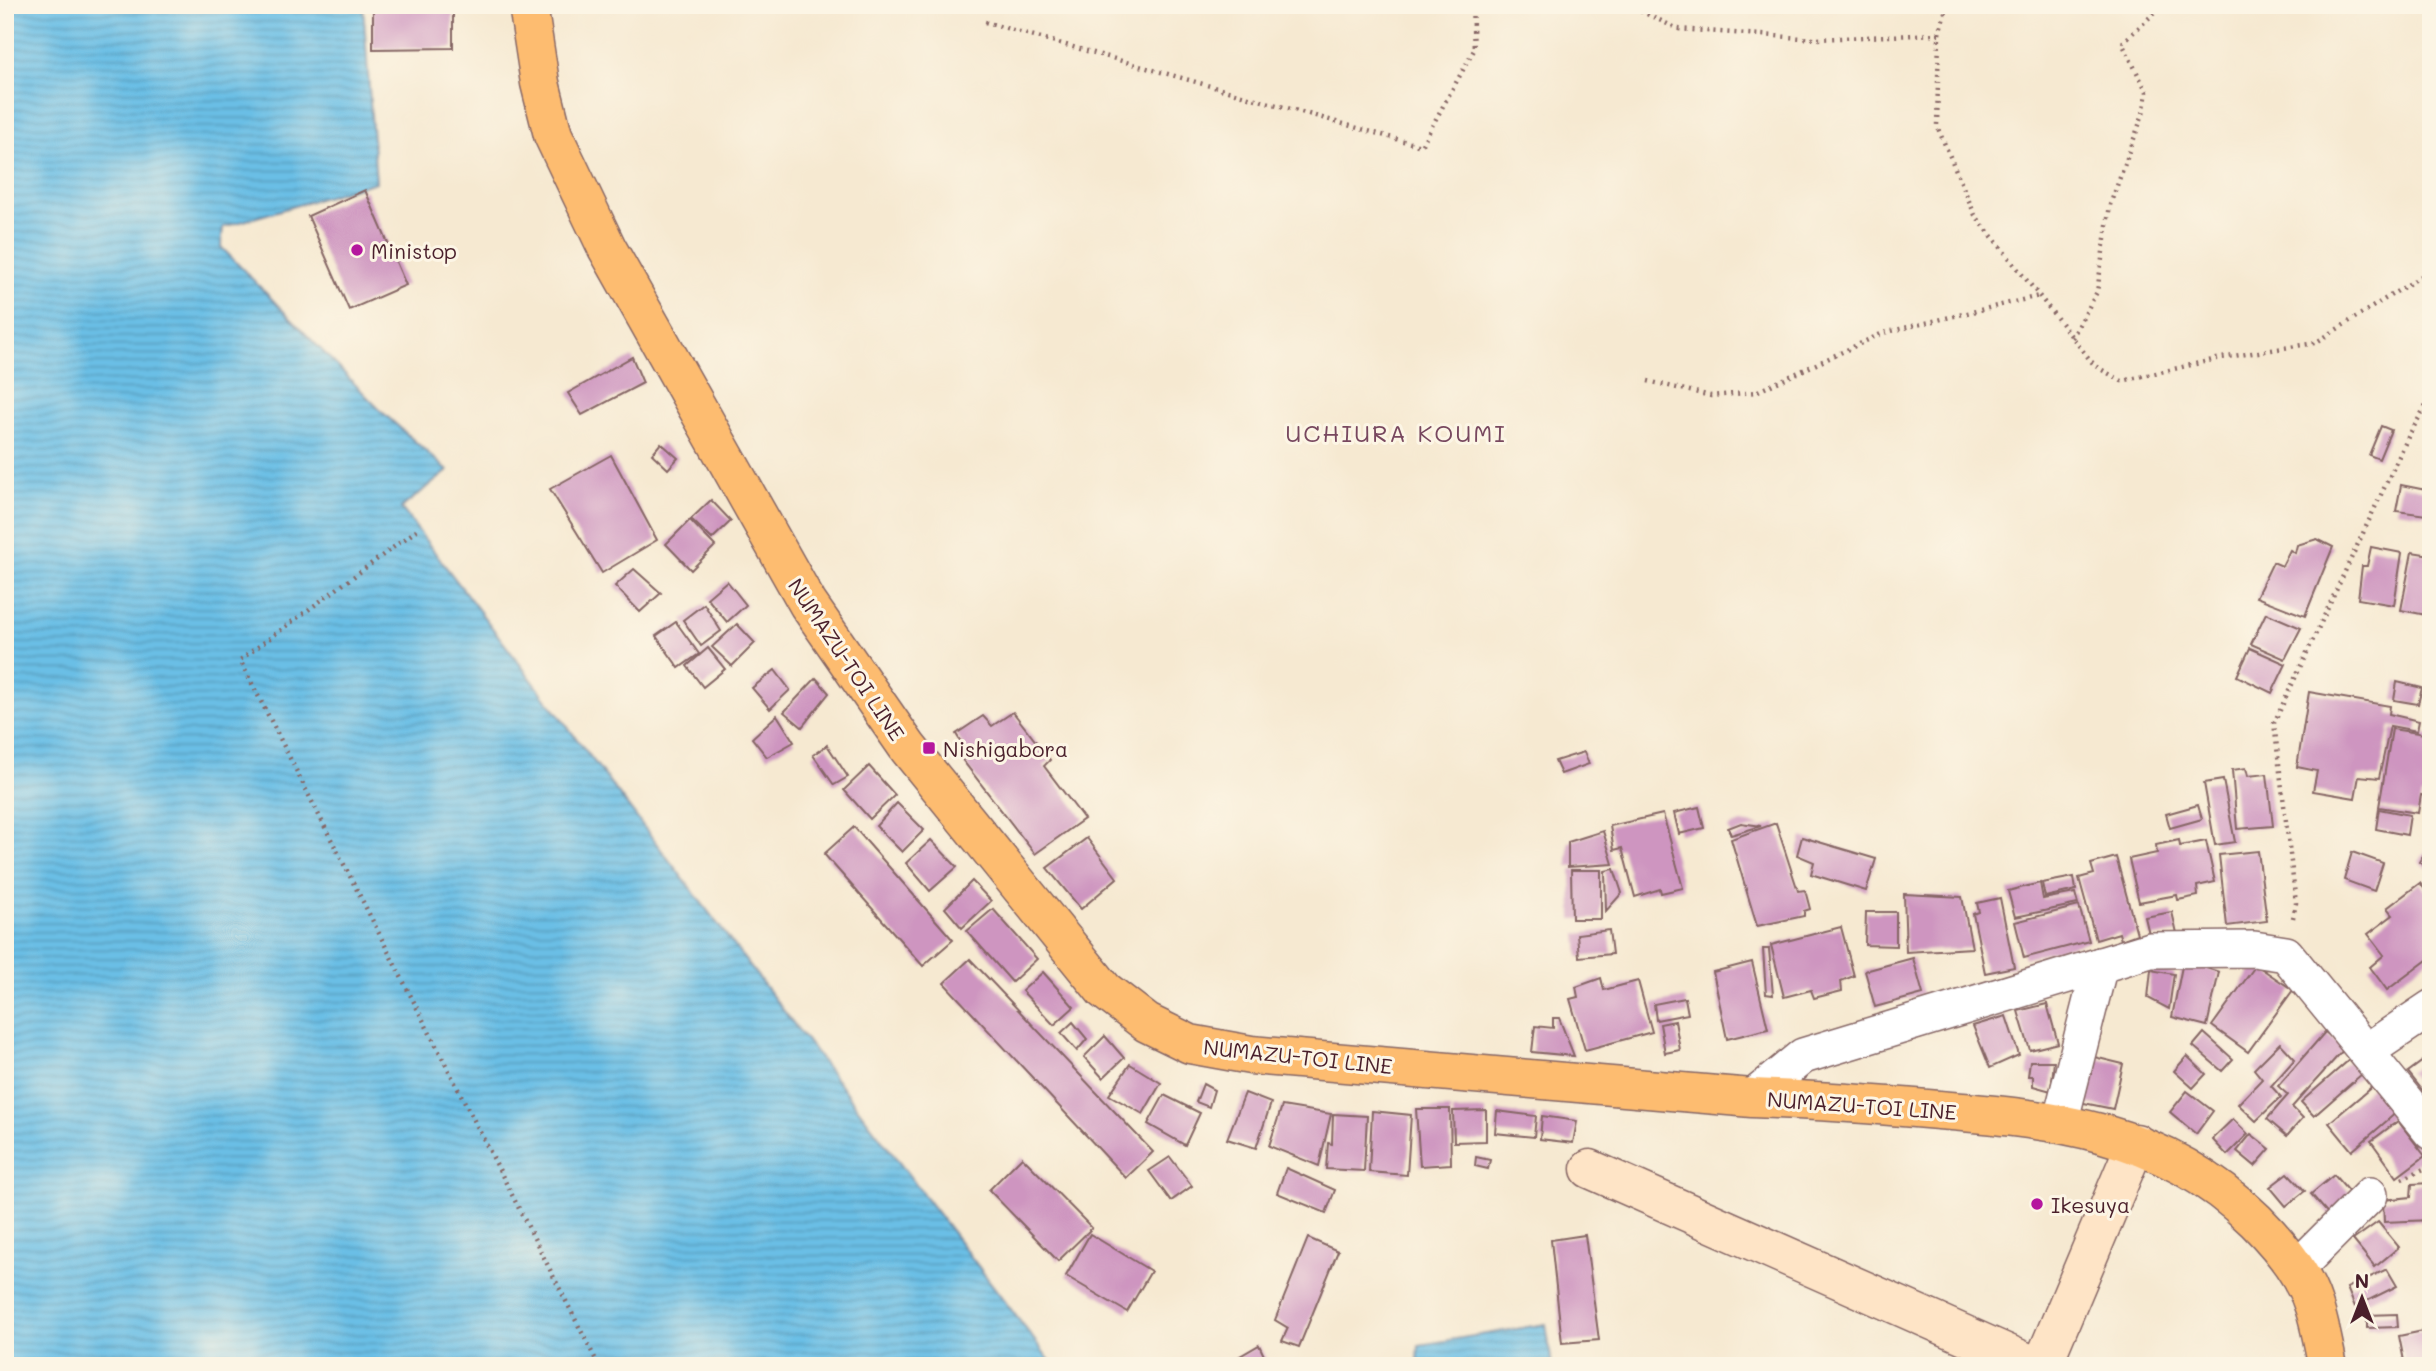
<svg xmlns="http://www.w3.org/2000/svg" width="2436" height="1371" viewBox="0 0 2436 1371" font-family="Mali,sans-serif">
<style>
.water{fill:url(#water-rules);stroke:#5a6f88;stroke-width:2}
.building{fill:#ce95c0}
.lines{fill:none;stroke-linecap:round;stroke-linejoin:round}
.street-casing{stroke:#866665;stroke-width:38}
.secondary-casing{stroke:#866665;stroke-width:41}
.primary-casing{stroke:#866665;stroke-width:41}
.path{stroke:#866665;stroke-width:4.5;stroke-dasharray:2 5;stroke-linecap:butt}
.street{stroke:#fff;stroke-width:35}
.secondary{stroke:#fee4c6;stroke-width:38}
.primary{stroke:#fdbc70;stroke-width:38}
.poi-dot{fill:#b5179e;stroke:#fcf5e5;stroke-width:2.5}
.labels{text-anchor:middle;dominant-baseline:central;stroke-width:6;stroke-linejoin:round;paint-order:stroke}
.poi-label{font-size:21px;fill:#4a1f2b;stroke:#fcf5e5;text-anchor:start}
.street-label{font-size:21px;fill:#4a1f2b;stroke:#fcf5e5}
.quarter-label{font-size:24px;letter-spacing:2px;fill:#78485f;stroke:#fcf5e5}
</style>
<defs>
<pattern id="water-rules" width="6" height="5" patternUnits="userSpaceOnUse" patternTransform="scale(1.75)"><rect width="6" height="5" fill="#6abfe6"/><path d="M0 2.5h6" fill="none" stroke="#599bbb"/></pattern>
</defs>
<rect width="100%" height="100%" fill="#fcf5e5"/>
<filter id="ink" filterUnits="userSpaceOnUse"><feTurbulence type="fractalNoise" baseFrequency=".0143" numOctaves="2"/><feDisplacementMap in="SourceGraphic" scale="14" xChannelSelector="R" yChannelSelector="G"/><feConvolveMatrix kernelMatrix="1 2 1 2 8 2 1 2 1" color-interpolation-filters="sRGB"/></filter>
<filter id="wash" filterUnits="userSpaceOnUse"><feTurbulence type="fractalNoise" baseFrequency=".00686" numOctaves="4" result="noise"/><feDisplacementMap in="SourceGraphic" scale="28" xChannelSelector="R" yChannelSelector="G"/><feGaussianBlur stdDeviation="1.57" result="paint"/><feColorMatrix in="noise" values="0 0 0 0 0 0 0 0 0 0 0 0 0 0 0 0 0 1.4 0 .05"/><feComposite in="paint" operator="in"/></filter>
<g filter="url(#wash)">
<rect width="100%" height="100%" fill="#f6e9d1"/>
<g class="water">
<path d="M5 5H363L376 182 223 227 221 247 381 411 448 471 401 508 1054 1366H5Z"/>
<path d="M1546 1324 1552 1366H1418L1419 1345Z"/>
</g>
<g id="blocks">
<g class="building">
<path d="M373 5H453V48L373 49Z"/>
<path d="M365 190 406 285 349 310 308 216Z"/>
<path d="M632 357 643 383 582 415 568 393Z"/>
<path d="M2381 426 2391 430 2379 459 2369 455Z"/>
<path d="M661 443 678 458 668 469 652 454Z"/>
<path d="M611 455 657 540 602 573 550 489Z"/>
<path d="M2401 485 2431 491 2426 515 2396 511Z"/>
<path d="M711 500 731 521 712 539 691 519Z"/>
<path d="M690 520 715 546 691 570 666 544Z"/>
<path d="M2317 539 2333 547 2305 616 2256 597 2273 562 2282 566 2290 550 2295 553 2297 545Z"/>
<path d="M2371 547 2402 553 2394 605 2358 599 2362 566H2367Z"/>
<path d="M2412 552 2431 555V616L2401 610Z"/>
<path d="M634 569 661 593 640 612 615 586Z"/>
<path d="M727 581 746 605 727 622 707 598Z"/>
<path d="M704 604 721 631 701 646 683 620Z"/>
<path d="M2266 613 2301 628 2285 659 2251 644Z"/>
<path d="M676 622 699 654 679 668 656 636Z"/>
<path d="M737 624 755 643 732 666 712 647Z"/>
<path d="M708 648 725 669 703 687 687 666Z"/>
<path d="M2250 648 2286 664 2272 693 2237 676Z"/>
<path d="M775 670 790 690 770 709 752 688Z"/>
<path d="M816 678 829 693 802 727 784 712Z"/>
<path d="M2397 682 2422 688 2418 704 2394 700Z"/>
<path d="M2309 692 2390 706 2389 714 2419 721 2417 731 2390 726 2379 778 2359 776 2355 798 2313 791 2317 771 2297 767Z"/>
<path d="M1013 712 1050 760 1044 766 1084 819 1035 854 957 753 964 747 956 734 983 716 992 726Z"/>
<path d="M777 715 794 742 767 757 752 738Z"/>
<path d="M2392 729 2431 735V779L2427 796 2421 795 2418 813 2379 807Z"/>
<path d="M827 745 848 777 834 785 813 755Z"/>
<path d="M1584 752 1589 764 1561 774 1555 761Z"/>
<path d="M869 766 895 795 870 819 844 790Z"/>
<path d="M2246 768 2248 776 2267 774 2273 826 2237 829 2232 770Z"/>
<path d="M2223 780 2235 842 2215 845 2204 783Z"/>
<path d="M897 803 924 830 902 852 876 826Z"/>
<path d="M2198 805 2202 819 2170 828 2166 814Z"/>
<path d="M1699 807 1704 828 1679 834 1674 813Z"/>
<path d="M2379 809 2410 815 2407 835 2376 829Z"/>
<path d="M1663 814 1683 888 1661 893 1660 889 1635 897 1622 848 1614 850 1610 826Z"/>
<path d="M1741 823 1761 826 1731 835 1728 828Z"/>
<path d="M1776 823 1798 891 1805 890 1810 909 1804 911V916L1757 926 1731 839Z"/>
<path d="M854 827 953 940 923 966 824 854Z"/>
<path d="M1603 831 1613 864 1568 867V842Z"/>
<path d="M1802 837 1876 859 1866 891 1811 874 1814 862 1797 855Z"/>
<path d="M1087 838 1117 878 1081 909 1047 868Z"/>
<path d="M931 840 957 867 930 891 906 863Z"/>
<path d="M2179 840 2180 846 2206 841 2215 882 2197 886 2198 896 2178 900 2177 895 2139 902 2129 859 2157 853 2156 845Z"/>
<path d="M2427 849 2431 852V871L2419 862Z"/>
<path d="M2258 851 2267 921 2227 926 2219 855Z"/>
<path d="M2352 852 2383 863 2374 891 2344 880Z"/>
<path d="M2116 857 2137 934 2121 940 2119 933 2096 940 2079 878 2094 874 2091 864Z"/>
<path d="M1614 869 1622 893 1606 911 1605 871Z"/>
<path d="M1571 870H1601V919H1572Z"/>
<path d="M2074 877 2076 890 2045 897 2042 883Z"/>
<path d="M972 881 991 901 962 928 945 908Z"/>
<path d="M2040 883 2043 899 2075 893 2078 904 2015 917 2008 891Z"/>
<path d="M2420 883 2431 898V957L2387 990 2370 967 2384 955 2368 934 2393 915 2387 908Z"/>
<path d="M1904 894 1962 897 1972 948 1906 952Z"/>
<path d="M2000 898 2014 967 1985 973 1973 914 1979 912 1977 903Z"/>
<path d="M2079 906 2089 941 2024 958 2015 922Z"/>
<path d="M993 909 1037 959 1012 982 967 931Z"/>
<path d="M1866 912H1896V946L1865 945Z"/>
<path d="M2172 912 2177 933 2150 938 2145 917Z"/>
<path d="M1841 927 1854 976 1841 981 1842 991 1814 998 1811 990 1784 997 1771 945Z"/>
<path d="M1609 930 1612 954 1579 957 1577 934Z"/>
<path d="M1763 949H1769L1773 995 1766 994Z"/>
<path d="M1913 958 1923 994 1875 1007 1865 971Z"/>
<path d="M970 959 1153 1152 1126 1178 944 983Z"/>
<path d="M2183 961 2219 972 2207 1026 2172 1017Z"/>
<path d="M1752 962 1768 1029 1727 1039 1713 972Z"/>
<path d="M2256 965 2293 990 2248 1052 2212 1026Z"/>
<path d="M2151 970 2174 974 2169 1009 2148 998Z"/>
<path d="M1043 972 1074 1007 1054 1025 1022 991Z"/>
<path d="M1601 978 1604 990 1638 981 1652 1032 1585 1050 1570 999 1578 997 1576 987Z"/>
<path d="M1685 998 1688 1014 1656 1020 1654 1004Z"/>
<path d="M2047 1004 2058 1043 2030 1050 2018 1011Z"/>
<path d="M2006 1016 2019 1055 1990 1068 1973 1026Z"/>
<path d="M1553 1018H1559L1574 1056 1532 1052 1535 1026 1553 1028Z"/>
<path d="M1675 1021 1680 1050 1665 1053 1660 1024Z"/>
<path d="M1073 1022 1087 1039 1077 1051 1061 1033Z"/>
<path d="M2325 1032 2345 1048 2292 1107 2303 1118 2287 1136 2267 1119 2288 1095 2278 1086Z"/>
<path d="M2204 1033 2233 1059 2222 1071 2193 1046Z"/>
<path d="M1105 1036 1124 1058 1103 1078 1084 1057Z"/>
<path d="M2280 1043 2295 1059 2271 1086 2281 1097 2256 1121 2238 1104 2262 1079 2254 1069Z"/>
<path d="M2431 1055V1101L2408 1072Z"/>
<path d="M2090 1056 2123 1064 2113 1109 2079 1102Z"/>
<path d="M2187 1056 2206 1074 2193 1088 2174 1071Z"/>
<path d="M2349 1060 2362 1074 2314 1116 2301 1102Z"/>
<path d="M2030 1061H2054L2051 1091 2033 1086V1076H2028Z"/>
<path d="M1130 1064 1161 1083 1143 1114 1109 1095Z"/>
<path d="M1203 1084 1214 1090 1209 1107 1196 1102Z"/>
<path d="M2374 1085 2397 1112 2352 1151 2329 1123Z"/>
<path d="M2187 1091 2213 1111 2196 1134 2170 1112Z"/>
<path d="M1245 1093 1271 1103 1256 1148 1227 1139Z"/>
<path d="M1164 1095 1200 1113 1185 1145 1148 1124Z"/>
<path d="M1282 1106 1331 1114 1319 1166 1269 1146Z"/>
<path d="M1416 1109H1450L1451 1164 1420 1166Z"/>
<path d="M1486 1110V1141L1454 1142 1453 1111Z"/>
<path d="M1372 1111 1411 1115 1407 1175 1369 1172Z"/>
<path d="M1497 1111 1536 1116 1534 1137 1495 1133Z"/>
<path d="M1333 1114 1367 1116 1364 1171 1326 1169 1328 1143 1332 1144Z"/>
<path d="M1542 1116 1577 1121 1573 1143 1540 1139Z"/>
<path d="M2233 1119 2248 1134 2227 1155 2212 1139Z"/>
<path d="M2398 1121 2425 1156 2397 1177 2371 1141Z"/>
<path d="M2251 1134 2270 1149 2255 1166 2237 1151Z"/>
<path d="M1022 1157 1092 1228 1058 1261 989 1190Z"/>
<path d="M1170 1157 1192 1186 1171 1201 1149 1171Z"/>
<path d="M1476 1157 1490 1160 1488 1169 1475 1166Z"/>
<path d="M1286 1168 1335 1190 1326 1213 1277 1193Z"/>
<path d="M2288 1173 2305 1191 2286 1206 2270 1187Z"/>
<path d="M2334 1175 2354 1198 2331 1217 2311 1194Z"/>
<path d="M2431 1183V1220L2384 1222 2383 1200 2411 1197 2412 1184Z"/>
<path d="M2378 1222 2399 1247 2375 1267 2353 1240Z"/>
<path d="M1090 1234 1151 1271 1127 1312 1066 1276Z"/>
<path d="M1585 1235 1599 1340 1562 1343 1551 1240Z"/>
<path d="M1308 1238 1338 1251 1299 1347 1282 1341 1288 1328 1275 1320Z"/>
<path d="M2387 1269 2397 1286 2355 1307 2347 1288Z"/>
<path d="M2397 1314 2398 1327 2367 1328V1315Z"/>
<path d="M2423 1331 2430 1366H2405L2399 1336Z"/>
<path d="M1259 1345 1269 1366H1223Z"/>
</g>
</g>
</g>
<g filter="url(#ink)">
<use href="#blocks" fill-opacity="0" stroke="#866665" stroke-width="2"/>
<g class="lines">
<defs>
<g id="street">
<path d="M2367 1051 2431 1008"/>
<path d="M1752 1098 1803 1056 2150 950 2254 949 2286 954 2431 1132"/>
<path d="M2060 1123 2100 965"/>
<path d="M2296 1269 2370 1195"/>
</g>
<g id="secondary">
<path d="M1590 1169 2035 1366"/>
<path d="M2042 1366 2136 1143"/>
</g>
<path id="primary" d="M528 5 540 83 553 135 607 248 808 604 908 748 1104 990 1147 1023 1190 1044 1251 1055 1752 1098C1811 1100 1869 1104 1927 1109 2053 1119 2161 1128 2256 1221 2279 1244 2303 1273 2313 1304 2320 1323 2323 1345 2328 1366"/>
</defs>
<use href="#street" class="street-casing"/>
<use href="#secondary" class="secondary-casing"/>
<use href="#primary" class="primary-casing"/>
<g class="path">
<path d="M1628 5 1678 29 1816 39 1939 34"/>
<path d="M1947 5 1939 34 1937 126 1975 215 2095 366 2122 381 2221 358 2315 343 2431 270"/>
<path d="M985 22 1421 146 1474 50 1472 5"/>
<path d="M2072 338 2097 292 2110 205 2143 114 2147 92 2122 43 2163 5"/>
<path d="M1648 381 1711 396 1756 392 1883 333 2039 296"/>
<path d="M417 530 240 660 599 1366"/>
<path d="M2293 918 2296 903 2274 723 2409 435 2431 397"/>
<path d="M2402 1179 2426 1168"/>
</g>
<use href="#street" class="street"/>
<use href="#secondary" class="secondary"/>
<use href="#primary" class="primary"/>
</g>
</g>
<g class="poi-dot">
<circle cx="357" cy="250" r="7"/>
<rect x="922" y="741" width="14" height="14" rx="3.5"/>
<circle cx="2037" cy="1204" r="7"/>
</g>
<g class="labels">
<g class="poi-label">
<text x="371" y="250">Ministop</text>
<text x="943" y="748">Nishigabora</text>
<text x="2051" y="1204">Ikesuya</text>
</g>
<g class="street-label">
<text transform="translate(847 659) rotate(56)">NUMAZU-TOI LINE</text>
<text transform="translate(1298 1056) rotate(6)">NUMAZU-TOI LINE</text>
<text transform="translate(1862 1105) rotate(4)">NUMAZU-TOI LINE</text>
</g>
<g class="quarter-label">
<text x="1396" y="432">UCHIURA KOUMI</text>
</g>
</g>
<rect width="2436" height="1371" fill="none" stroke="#fcf5e5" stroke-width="28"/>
<g transform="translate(2362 1298)" stroke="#fcf5e5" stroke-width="5" paint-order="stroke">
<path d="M0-5L12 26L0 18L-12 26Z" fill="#4a1f2b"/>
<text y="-10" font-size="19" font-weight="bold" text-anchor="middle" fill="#4a1f2b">N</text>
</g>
</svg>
